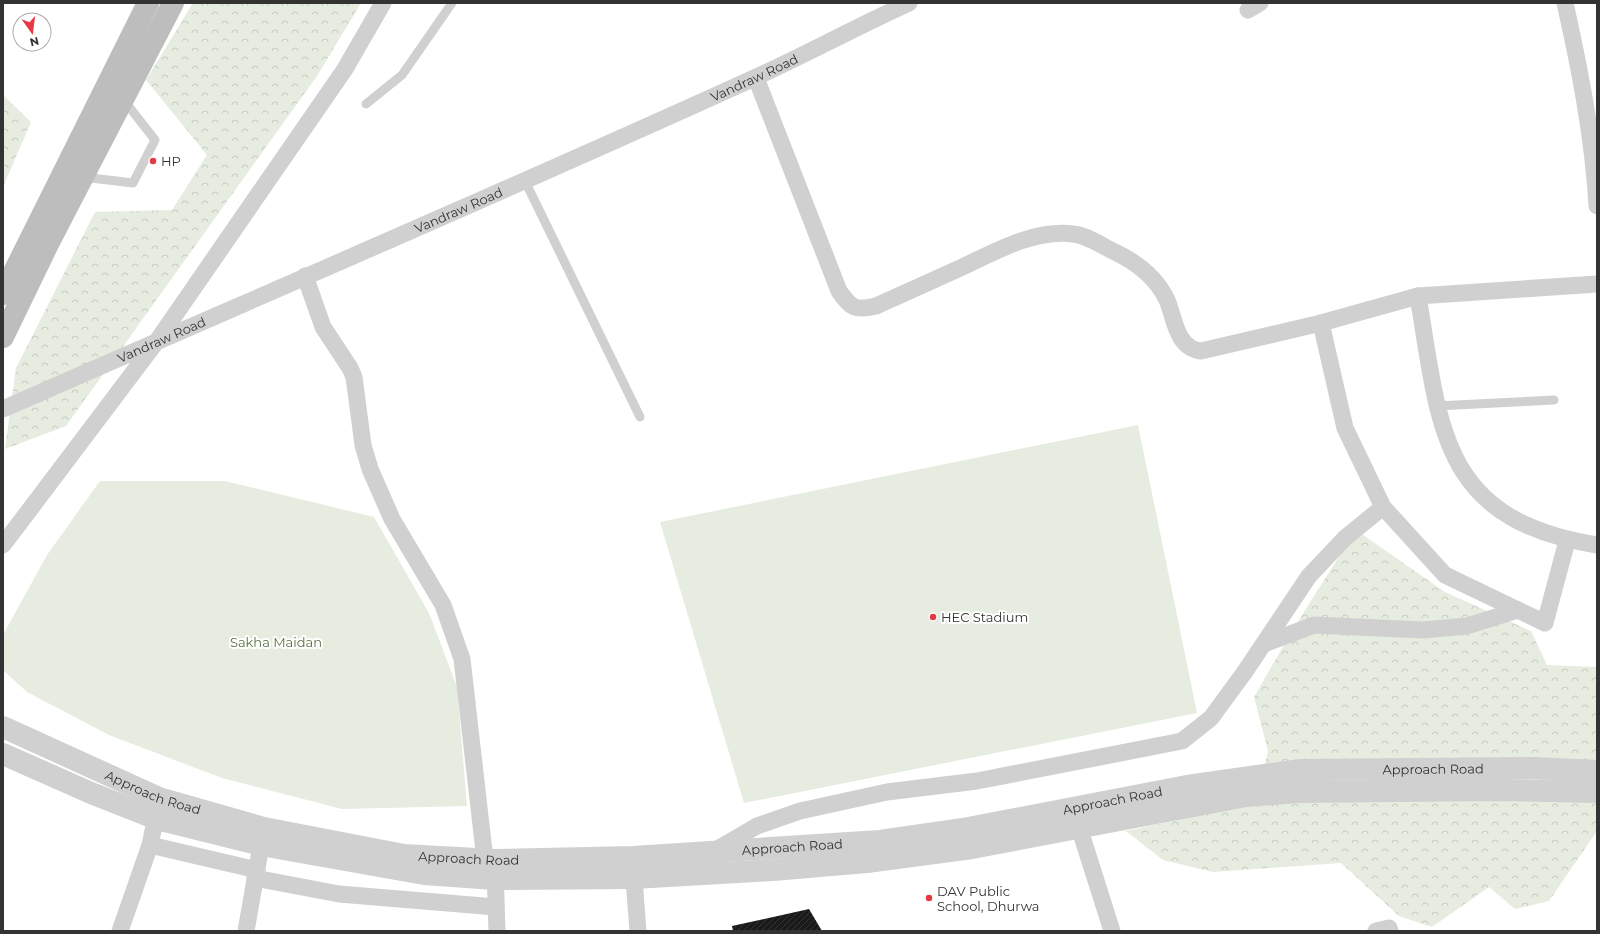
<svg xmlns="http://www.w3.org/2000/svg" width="1600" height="934" viewBox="0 0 1600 934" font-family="Montserrat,sans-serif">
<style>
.forest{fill:url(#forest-crowns)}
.park{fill:#e6ecdf}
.building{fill:url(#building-hatch)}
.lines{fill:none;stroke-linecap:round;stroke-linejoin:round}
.service{stroke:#d0d0d0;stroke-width:9}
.minor{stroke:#d0d0d0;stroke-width:17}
.tertiary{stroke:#d0d0d0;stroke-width:22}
.secondary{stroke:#bdbdbd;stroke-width:22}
.poi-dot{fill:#e63946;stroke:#fff;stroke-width:1.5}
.labels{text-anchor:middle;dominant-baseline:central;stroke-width:4;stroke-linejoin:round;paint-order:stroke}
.street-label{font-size:13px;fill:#333;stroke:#fff}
.poi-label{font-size:13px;fill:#333;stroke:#fff;text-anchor:start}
.park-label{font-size:13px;fill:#56703f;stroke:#fff}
</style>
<defs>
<pattern id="forest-crowns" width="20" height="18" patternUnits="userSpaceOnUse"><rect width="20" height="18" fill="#e6ecdf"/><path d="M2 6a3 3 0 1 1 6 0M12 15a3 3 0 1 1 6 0" fill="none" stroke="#c6cbc0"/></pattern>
<pattern id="building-hatch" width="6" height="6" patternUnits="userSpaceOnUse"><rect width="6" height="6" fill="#1a1a1a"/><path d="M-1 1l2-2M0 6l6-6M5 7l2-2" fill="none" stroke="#333"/></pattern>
</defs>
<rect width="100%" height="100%" fill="#fff"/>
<g class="forest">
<path d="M193 3H361L317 76 66 426 5 449 16 368 95 212 172 210 207 155 146 80Z"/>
<path d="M3 95 31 122 3 187Z"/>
<path d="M1356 530 1445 592 1531 631 1547 665 1597 667V831L1549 901 1515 909 1489 887 1432 927 1399 916 1341 863 1213 872 1163 860 1126 831 1256 803 1268 751 1254 697 1295 626Z"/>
</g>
<g class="park">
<path d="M1138 425 1197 713 744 803 660 522Z"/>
<path d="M100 481H225L374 517 429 613 457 687 467 806 342 809 222 778 109 735 27 692 3 670V635L47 555Z"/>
</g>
<path class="building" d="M809 909 822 931H733L732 926Z"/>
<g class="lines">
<g class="service">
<path d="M366 104 402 75 452 3"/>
<path d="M83 177 133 183 155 140 123 99"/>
<path d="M525 181 640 417"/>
<path d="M1436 406 1554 400"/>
</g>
<g class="minor">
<path d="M1565 3C1580 70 1593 137 1597 206"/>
<path d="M1248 10 1260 3"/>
<path d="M756 78 839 291C851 308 855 311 876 306 903 294 931 281 958 269 993 253 1033 229 1073 234 1087 235 1102 246 1115 252 1136 262 1156 277 1167 300 1175 319 1176 348 1201 351L1321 323 1418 296 1597 284"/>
<path d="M305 276 323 327 350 368 354 377 363 445 370 469 392 519 443 605 462 659 485 860"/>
<path d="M1418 296C1440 428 1440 520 1597 545"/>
<path d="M1321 323 1345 428 1383 507 1445 575 1545 623 1567 541"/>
<path id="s1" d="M3 409C253 299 504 192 752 79 805 55 856 27 909 3"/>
<path d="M3 545 157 341 345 69 383 3"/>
<path d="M1264 644 1314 625 1423 630 1467 626 1518 610"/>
<path d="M1079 827 1112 931"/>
<path d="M150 845 257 870"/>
<path d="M714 851 757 826 800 811 887 792 977 781 1182 741 1211 718 1244 673 1309 576 1345 538 1383 507"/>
<path d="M633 866 638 931"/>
<path d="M495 867 497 931"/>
<path d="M255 878 339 894 496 907"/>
<path d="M120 931 150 845 158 807"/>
<path d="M246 931 263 834"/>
<path d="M1376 931 1389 928 1390 931"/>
</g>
<g class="tertiary">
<path id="s2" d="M3 727 159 798 264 828 404 855 494 860 633 857 880 841 963 829 1187 786 1300 770 1534 768 1597 771"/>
<path d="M3 754 91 793 157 819 261 845 424 874 495 879 634 878 773 870 867 862 972 848 1246 796 1298 792 1499 790 1597 792"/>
</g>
<g class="secondary">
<path d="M3 294 148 3"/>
<path d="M3 337 48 244 173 3"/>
</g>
</g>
<g class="poi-dot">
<circle cx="153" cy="161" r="4"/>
<circle cx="933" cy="617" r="4"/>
<circle cx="929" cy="898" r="4"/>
</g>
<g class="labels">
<g class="street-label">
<text stroke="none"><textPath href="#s1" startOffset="821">Vandraw Road</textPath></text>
<text stroke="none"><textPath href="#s1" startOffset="497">Vandraw Road</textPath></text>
<text stroke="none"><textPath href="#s1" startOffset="173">Vandraw Road</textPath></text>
<text stroke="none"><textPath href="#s2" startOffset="1459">Approach Road</textPath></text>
<text stroke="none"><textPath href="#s2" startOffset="164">Approach Road</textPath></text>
<text stroke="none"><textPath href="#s2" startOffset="1136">Approach Road</textPath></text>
<text stroke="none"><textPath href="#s2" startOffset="812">Approach Road</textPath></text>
<text stroke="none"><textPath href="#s2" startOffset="488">Approach Road</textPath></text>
</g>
<g class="poi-label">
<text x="161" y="161">HP</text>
<text x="941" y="617">HEC Stadium</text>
<text x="937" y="891">DAV Public<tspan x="937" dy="15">School, Dhurwa</tspan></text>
</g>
<g class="park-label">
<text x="276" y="642">Sakha Maidan</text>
</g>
</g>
<rect width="1600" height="934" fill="none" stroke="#333333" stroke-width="8"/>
<g transform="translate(32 32) rotate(166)"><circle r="19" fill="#ffffff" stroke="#adadad"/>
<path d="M0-3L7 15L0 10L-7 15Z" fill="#e63946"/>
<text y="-6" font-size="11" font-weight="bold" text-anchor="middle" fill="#333333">N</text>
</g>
</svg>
